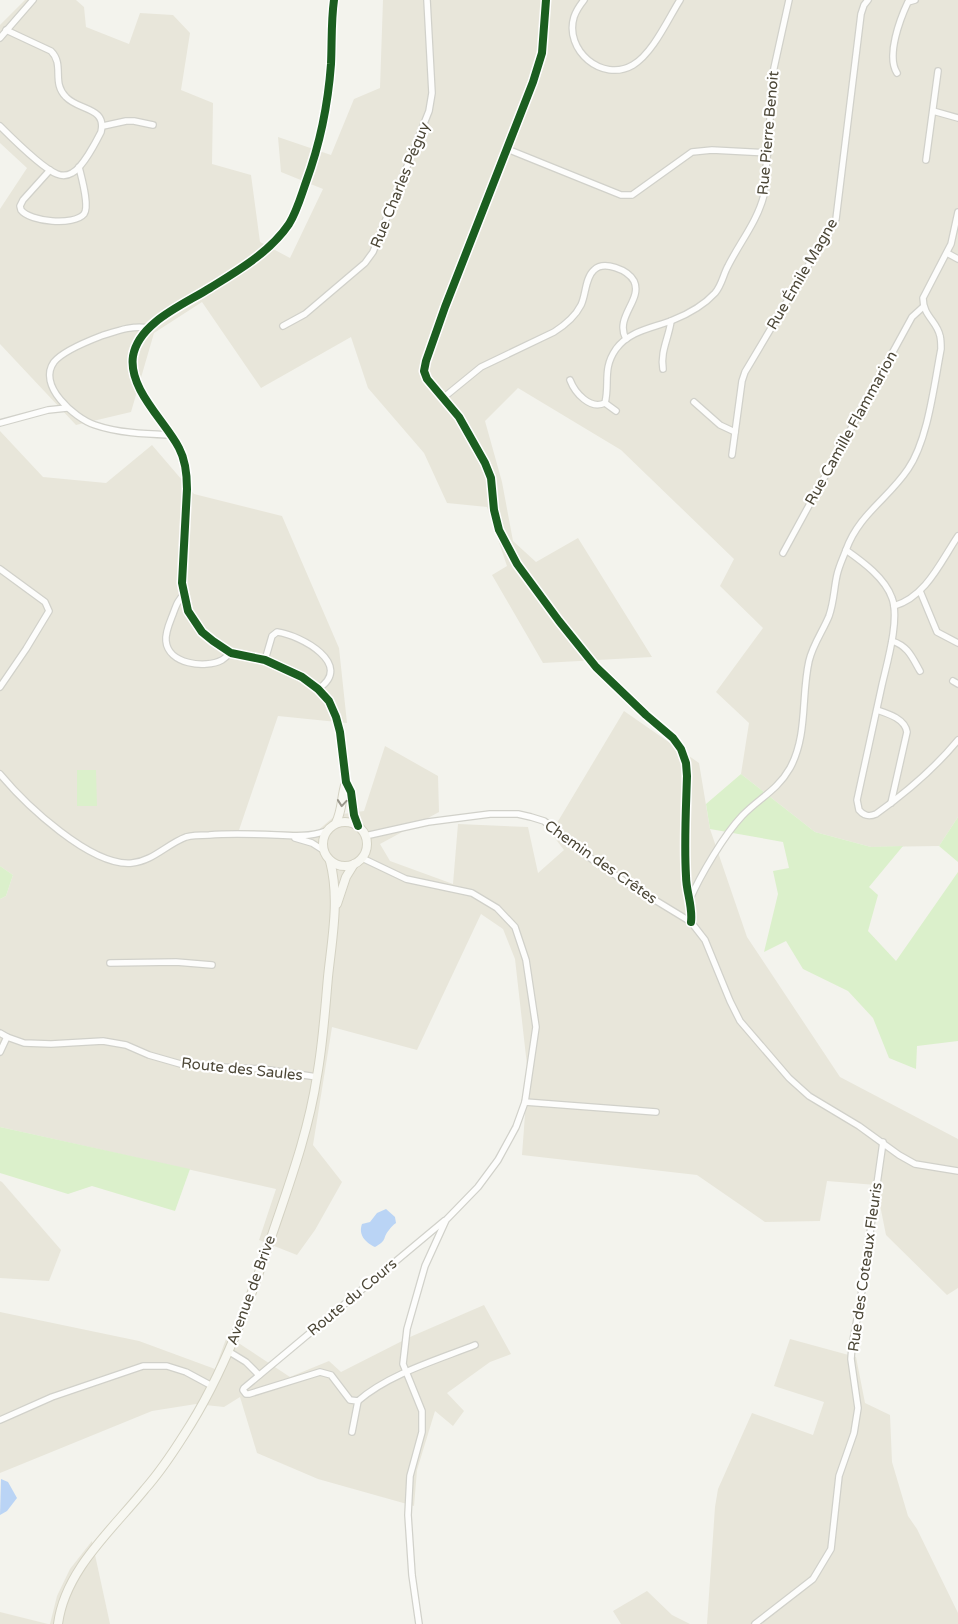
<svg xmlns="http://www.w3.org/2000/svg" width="958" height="1624" viewBox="0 0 958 1624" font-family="'Varela Round',sans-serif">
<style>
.residential{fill:#e8e6da}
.green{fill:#dbf0cb}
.water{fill:#bad4f5}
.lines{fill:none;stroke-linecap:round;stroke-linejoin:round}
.street-casing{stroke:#d1d1ca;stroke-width:8}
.secondary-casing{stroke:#d4d2c3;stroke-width:10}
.street{stroke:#fdfdfc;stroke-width:5.5}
.secondary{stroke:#f7f7f1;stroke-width:8}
.cycleway-casing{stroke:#fff;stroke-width:11}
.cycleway{stroke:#1b5e20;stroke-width:8}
.oneway{stroke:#99968b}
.labels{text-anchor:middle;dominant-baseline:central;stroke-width:4.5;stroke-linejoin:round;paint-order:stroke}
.street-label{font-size:15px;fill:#4c4737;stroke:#fff}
</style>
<rect width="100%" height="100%" fill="#f3f3ed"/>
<g class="residential">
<path d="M25 0H76L84 7 86 27 129 44 140 13 173 15 190 33 181 90 213 103 212 164 251 175 260 242 290 258 323 189 281 172 278 137 331 155 354 99 380 88 383 0H958V817L939 846 871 847 815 832 741 774 749 723 716 692 763 628 720 586 734 559 621 450 518 388 485 421 502 482 513 541 536 562 578 538 652 657 543 663 492 575 507 566 487 507 447 503 424 453 368 388 351 337 261 388 202 302 154 333 131 412 76 425 0 344V209L27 168 0 143V25Z"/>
<path d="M0 431 43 477 106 483 152 445 194 494 282 516 339 648 347 723 278 716 239 830 316 832 336 815 364 811 385 746 438 776 439 812 380 844 390 861 453 884 458 824 528 827 538 873 564 850 551 833 624 711 699 763 710 829 747 937 840 1077 958 1139V1288L947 1295 886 1235 876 1185 827 1181 820 1221 765 1222 697 1175 522 1155 528 1074 515 959 503 929 481 914 417 1050 332 1027 313 1145 342 1182 315 1230 297 1255 259 1240 276 1189 0 1127V899L6 896 13 875 0 866Z"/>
<path d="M0 1181 2 1182 61 1250 49 1281 0 1278Z"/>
<path d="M484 1305 511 1354 490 1362 447 1393 464 1411 453 1426 435 1411 417 1470 414 1506 318 1479 257 1453 240 1397 224 1407 196 1404 152 1411 0 1473V1312L139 1341 215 1369 226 1339 240 1344 290 1377 329 1361 341 1372 410 1337Z"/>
<path d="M790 1339 856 1357 865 1403 890 1415 892 1462 908 1516 917 1529 958 1613V1624H707L715 1507 718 1489 752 1413 813 1435 824 1402 774 1386Z"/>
<path d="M92 1541 110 1624H50L57 1596 70 1569Z"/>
<path d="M647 1591 672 1615 690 1624H621L613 1611Z"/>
<path d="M0 1612 48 1624H0Z"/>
</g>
<g class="green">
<path d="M77 770H96L97 806H77Z"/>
<path d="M741 774 815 832 871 847 903 846 869 887 878 895 868 931 896 961 958 872V1041L917 1046 916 1069 889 1058 873 1018 848 991 803 969 786 941 764 952 778 894 773 871 789 868 783 842 710 829 706 804Z"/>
<path d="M958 817V862L939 846Z"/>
<path d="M0 866 13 875 6 896 0 899Z"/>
<path d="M0 1127 190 1169 175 1211 92 1186 68 1194 0 1173Z"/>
</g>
<g class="water">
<path d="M386 1209 395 1217 396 1223C393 1225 391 1227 389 1230 382 1238 388 1240 375 1247 366 1243 358 1235 362 1224L370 1222 377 1213Z"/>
<path d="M1 1479 8 1482 17 1498 7 1511 0 1515Z"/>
</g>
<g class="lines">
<defs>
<g id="street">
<path d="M546 0 542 53 533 82 445 307 426 361 424 371 427 379 459 417 485 463 491 478 494 510 499 530 517 564 559 621 596 667 646 715 673 738 681 749 686 763 687 776C686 809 684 843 686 876 686 892 693 906 691 922"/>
<path d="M584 0C580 5 576 11 574 17 564 50 602 83 633 65 653 53 668 19 680 0"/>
<path d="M0 38 33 0"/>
<path d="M897 73C886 56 900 19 908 2L915 0"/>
<path d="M933 111 958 118"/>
<path d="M0 126C12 138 42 168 57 174 62 176 67 176 72 173 82 168 96 142 101 132 107 107 79 111 66 97 51 82 65 65 51 51L6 30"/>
<path d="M103 126 126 121H134L153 125"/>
<path d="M507 149 621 195H632L692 152 712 150 768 153"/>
<path d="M926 160 938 71"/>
<path d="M50 170 23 200 20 206 21 210C30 222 74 226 84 214 90 206 81 176 79 167"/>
<path d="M947 253 958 259"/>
<path d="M283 326 305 314 365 263 373 252 429 111 432 93 427 0"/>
<path d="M149 328C132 325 117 331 101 336 88 341 62 352 54 362 37 385 74 418 95 425 118 433 145 434 170 435"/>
<path d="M663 369C660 352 669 337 671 321"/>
<path d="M570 380C575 393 590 410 605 403 610 383 602 369 616 349 630 330 654 328 673 320 688 314 704 305 715 293 722 285 723 275 728 266 740 242 757 222 764 195L774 68 789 0"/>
<path d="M443 398 481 367 554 332C565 325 575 317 581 305 586 295 585 278 594 270 604 260 628 270 634 281 643 300 614 317 626 339"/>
<path d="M694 402 720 425 735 432"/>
<path d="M605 403 616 411"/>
<path d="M0 423 48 410 67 408"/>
<path d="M732 455 742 381 745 372 836 219 861 14 864 5 868 0"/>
<path d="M846 550C863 562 885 578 892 598 900 619 887 663 882 685 874 723 865 762 857 800L859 810C864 816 869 817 876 814 907 792 934 769 958 740"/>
<path d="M783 553 912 317 923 307"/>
<path d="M0 569 45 602 49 611 26 649 0 687"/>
<path d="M920 591 937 632 958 643"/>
<path d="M185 594C178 599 176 606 173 614 170 622 165 632 166 641 168 664 205 669 222 660 225 658 228 655 231 653"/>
<path d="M894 606C926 597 941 561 958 536"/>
<path d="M892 641C908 646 912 657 920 671"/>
<path d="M265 660 272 636 277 632C301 635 355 665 318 689"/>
<path d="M953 681 958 684"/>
<path d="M877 710C889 714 905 719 907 732L891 803"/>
<path d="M0 774C25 804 91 867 132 863 153 861 167 844 186 837 193 835 202 835 209 835 231 833 255 834 277 835 294 836 310 837 326 831"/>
<path d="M365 836 428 822 490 814H518L531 817 544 821 593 860 627 883 691 922 705 940 730 1001 740 1021 789 1078 809 1096 859 1126 899 1155 915 1164 958 1171"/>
<path d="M295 838 312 843 323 850"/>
<path d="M362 858 406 879 472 893 497 908 515 927 526 960 536 1027 525 1102 516 1127 498 1160 478 1187 446 1220 425 1266 407 1329 403 1364 422 1411V1432L410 1476 408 1515 412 1575 419 1624"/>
<path d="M690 899C700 876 724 835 742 816 759 798 777 791 790 768 808 735 801 696 809 661 813 644 823 631 829 616 834 602 834 588 837 575 839 566 843 558 846 550 859 514 888 499 908 469 928 440 934 385 941 349 941 345 941 340 940 336 937 321 923 316 923 298L951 244 958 212"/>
<path d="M110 963 176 962 212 965"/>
<path d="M0 1033 7 1037"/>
<path d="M0 1052 7 1037 24 1043 51 1044 103 1041 126 1045 149 1055 184 1065 263 1069 317 1077"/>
<path d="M525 1102 656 1112"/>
<path d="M444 1221 244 1388 243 1390 246 1394H249L320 1372 331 1375 350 1400 358 1401C389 1374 437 1360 475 1345"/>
<path d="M228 1351 246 1362 259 1375"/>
<path d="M0 1420 52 1397 143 1366H167L186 1372 212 1386"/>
<path d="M352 1432 358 1401"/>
<path d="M755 1624 813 1579 831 1549 839 1476 854 1433 858 1408 851 1359 852 1346 860 1303 883 1142"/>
</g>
<g id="secondary">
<path d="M334 0C331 21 332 43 331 64 328 105 320 144 306 182 301 196 297 211 289 224 270 252 239 270 210 288 185 304 139 322 133 356 128 389 165 421 179 448 186 461 187 475 187 489L182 583 188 611 202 632 213 641 231 653 265 660 302 677 318 689 329 701 336 717 340 732 346 782 351 792 354 815 358 826"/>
<circle cx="345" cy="844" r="22"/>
<path d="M336 823C343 808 341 797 346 782"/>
<path d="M337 904 346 877 354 864"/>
<path d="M58 1624C65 1570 112 1530 145 1489 160 1472 172 1454 184 1435 225 1372 250 1300 274 1229 291 1179 309 1129 317 1076 323 1043 325 1010 328 977 332 938 340 899 330 861"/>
</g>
</defs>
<use href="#street" class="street-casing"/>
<use href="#secondary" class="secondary-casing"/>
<use href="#street" class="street"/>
<use href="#secondary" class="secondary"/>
<defs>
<g id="cycleway">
<path d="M334 0C331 21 332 43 331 64 328 105 320 144 306 182 301 196 297 211 289 224 270 252 239 270 210 288 185 304 139 322 133 356 128 389 165 421 179 448 186 461 187 475 187 489L182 583 188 611 202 632 213 641 231 653 265 660 302 677 318 689 329 701 336 717 340 732 346 782 351 792 354 815 358 826"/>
<path d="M546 0 542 53 533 82 445 307 426 361 424 371 427 379 459 417 485 463 491 478 494 510 499 530 517 564 559 621 596 667 646 715 673 738 681 749 686 763 687 776C686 809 684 843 686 876 686 892 693 906 691 922"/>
</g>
</defs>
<use href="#cycleway" class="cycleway-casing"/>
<use href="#cycleway" class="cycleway"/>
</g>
<defs><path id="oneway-chevron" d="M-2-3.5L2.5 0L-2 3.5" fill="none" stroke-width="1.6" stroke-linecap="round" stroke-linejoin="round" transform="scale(1.25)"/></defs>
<use class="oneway" href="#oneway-chevron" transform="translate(342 803) rotate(95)"/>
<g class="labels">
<g class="street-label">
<text transform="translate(768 133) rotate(-85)">Rue Pierre Benoit</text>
<text transform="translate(400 185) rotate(-68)">Rue Charles Péguy</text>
<text transform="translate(802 274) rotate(-60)">Rue Émile Magne</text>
<text transform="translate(851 428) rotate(-61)">Rue Camille Flammarion</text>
<text transform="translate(601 862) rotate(35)">Chemin des Crêtes</text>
<text transform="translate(242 1069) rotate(6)">Route des Saules</text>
<text transform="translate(865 1267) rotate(-82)">Rue des Coteaux Fleuris</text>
<text transform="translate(251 1290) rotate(-70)">Avenue de Brive</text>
<text transform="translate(352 1297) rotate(-40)">Route du Cours</text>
</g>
</g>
</svg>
